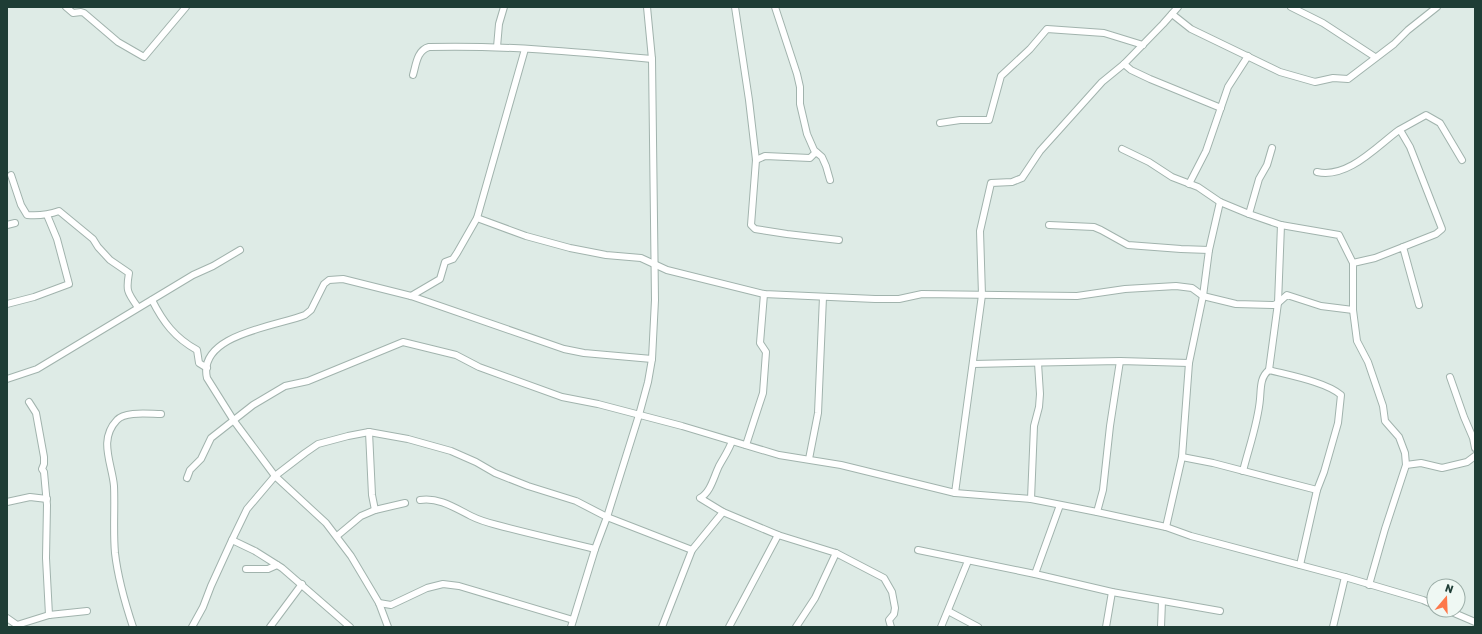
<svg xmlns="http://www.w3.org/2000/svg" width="1482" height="634" viewBox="0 0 1482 634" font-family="Rubik,sans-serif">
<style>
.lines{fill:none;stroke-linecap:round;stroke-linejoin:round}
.minor-casing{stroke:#a1b3ad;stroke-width:8}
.minor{stroke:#fff;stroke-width:6}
</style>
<rect width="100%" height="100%" fill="#deebe6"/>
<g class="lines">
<defs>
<g id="minor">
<path d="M66 7 73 13 81 12 84 13 118 42 144 57 186 7"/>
<path d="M735 7 749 100 756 160 751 225 755 229 787 234 839 240"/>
<path d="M775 7 797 74 800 87V104L807 134 814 150 822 157 826 166 830 180"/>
<path d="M1291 7 1323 23 1375 57"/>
<path d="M1172 14 1191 29 1280 72 1315 82 1333 78 1348 79 1394 44 1408 30 1437 7"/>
<path d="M497 47 499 24 504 7"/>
<path d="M1124 64 1131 70 1150 79 1221 108"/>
<path d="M413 75C416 65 417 50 429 47 504 45 578 52 652 59"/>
<path d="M940 123 960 120H989L1001 76 1030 49 1047 29 1104 33 1143 45"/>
<path d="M1400 130 1410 147 1442 229 1436 234 1403 247"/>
<path d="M1122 149 1149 162 1172 177 1198 187 1220 202 1249 214 1281 225 1339 235 1353 263"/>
<path d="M756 160 765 156 810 158 814 154 817 153"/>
<path d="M1317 172C1348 179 1377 146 1399 130 1408 125 1417 120 1426 115L1440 123 1462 160"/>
<path d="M11 175 21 205 27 215C39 216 48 215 59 211L93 239 98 247 110 260 129 273C126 290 127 292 137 306"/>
<path d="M1189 184 1206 151 1228 87 1248 56"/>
<path d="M1249 214 1259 179 1267 165 1272 148"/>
<path d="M477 218 526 236 570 248 606 255 641 258 667 270 764 294 875 299H899L922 294 1077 296 1125 289 1176 286 1192 288 1203 296 1236 304 1274 305 1278 303 1287 295 1321 306 1353 310"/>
<path d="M7 225 15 223"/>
<path d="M1049 225 1094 227 1101 230 1128 245 1181 249 1209 250"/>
<path d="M411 296 440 279 445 262 453 259 457 253 477 218 525 49"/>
<path d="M152 300C163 322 175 338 197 350L199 363 207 368"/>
<path d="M7 304 34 297 69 284 57 239 47 215"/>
<path d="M973 364 1120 361 1189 363"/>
<path d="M1269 370C1288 375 1326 382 1341 395L1338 423 1324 472 1317 490 1300 565"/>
<path d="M1450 377 1464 417 1473 438 1475 448"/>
<path d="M7 379 37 369 193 275 213 266 240 250"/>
<path d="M29 402 36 413 44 457V464L42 469 44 472 47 505 46 558 49 615"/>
<path d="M369 432 372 495 375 510"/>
<path d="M732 441C729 450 724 457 719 466 714 476 711 492 700 498L723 512 778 535 836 553 884 578 892 592 895 608 894 614 889 620 891 627"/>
<path d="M746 445 763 393 766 352 760 343 764 294"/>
<path d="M1182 457 1213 463 1317 490"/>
<path d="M809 459 818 413 823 297"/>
<path d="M1406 465 1421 463 1442 468 1467 462 1475 456"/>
<path d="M1243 471C1249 447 1258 423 1260 399 1261 388 1260 377 1269 370L1278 303 1281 225"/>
<path d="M187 478 190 470 201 459 211 438 253 405 285 386 308 381 403 342 456 355 479 367 562 397 598 404 682 426 779 455 841 465 955 493 1031 499 1097 512 1166 527 1191 536 1345 577 1423 600 1434 605"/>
<path d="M955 493 982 295 980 231 991 183 1012 182 1022 178 1040 151 1102 82 1124 64 1163 24 1178 7"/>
<path d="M1031 499 1034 426 1039 407 1040 394 1038 363"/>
<path d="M420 500C439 497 455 508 471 516 479 520 489 523 497 525 530 534 563 541 595 549"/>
<path d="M7 502 30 497 47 499"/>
<path d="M1097 512 1103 490 1110 426 1120 361"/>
<path d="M1166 527 1182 457 1189 363 1203 296 1209 250 1220 202"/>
<path d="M337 536 361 516 375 510 405 503"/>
<path d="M232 540 255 551 282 568 350 627"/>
<path d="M918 550 1035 574 1112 592 1220 611"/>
<path d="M246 569H268L277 565"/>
<path d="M1035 574 1060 505"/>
<path d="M1369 585 1385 529 1406 465 1405 453 1399 437 1385 421 1383 406 1368 362 1357 341 1353 310V263L1375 258 1403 247 1419 305"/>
<path d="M379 603 391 605 427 588 443 584 459 586 573 620"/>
<path d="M1447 610 1475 622"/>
<path d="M948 611 978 627"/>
<path d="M7 618 17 625"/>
<path d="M18 627 17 625 49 615 87 611"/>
<path d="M133 627C125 603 118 579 115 553 113 531 115 509 114 486 112 463 98 440 117 420 125 411 149 414 161 414"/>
<path d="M192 627 203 607 211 586 232 540 247 509 275 476 305 453 318 444 348 436 369 432 408 439 451 451 476 462 495 473 528 486 576 501 607 517 692 550"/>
<path d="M270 627 302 584"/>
<path d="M388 627 379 603 351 556 326 523 275 476 234 421 207 378C197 334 278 326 305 315L311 310 324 284 329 280 343 279 411 296 564 349 584 353 652 359"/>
<path d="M571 627 595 549 607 517 639 415 648 382 652 359 655 300 652 59 647 7"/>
<path d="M662 627 692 550 723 512"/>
<path d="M729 627 778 535"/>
<path d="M796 627 815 598 836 553"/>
<path d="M941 627 968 561"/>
<path d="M1106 627 1112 592"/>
<path d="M1161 627 1162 601"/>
<path d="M1333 627 1345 577"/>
</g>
</defs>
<use href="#minor" class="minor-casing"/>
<use href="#minor" class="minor"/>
</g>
<rect width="1482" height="634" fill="none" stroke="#1e3d35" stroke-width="16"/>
<g transform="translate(1446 598) rotate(19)"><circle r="19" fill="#eff8f3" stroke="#9bada7"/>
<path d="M0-3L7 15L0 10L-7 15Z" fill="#fd784a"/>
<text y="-6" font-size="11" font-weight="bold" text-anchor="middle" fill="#1e3d35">N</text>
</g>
</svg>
